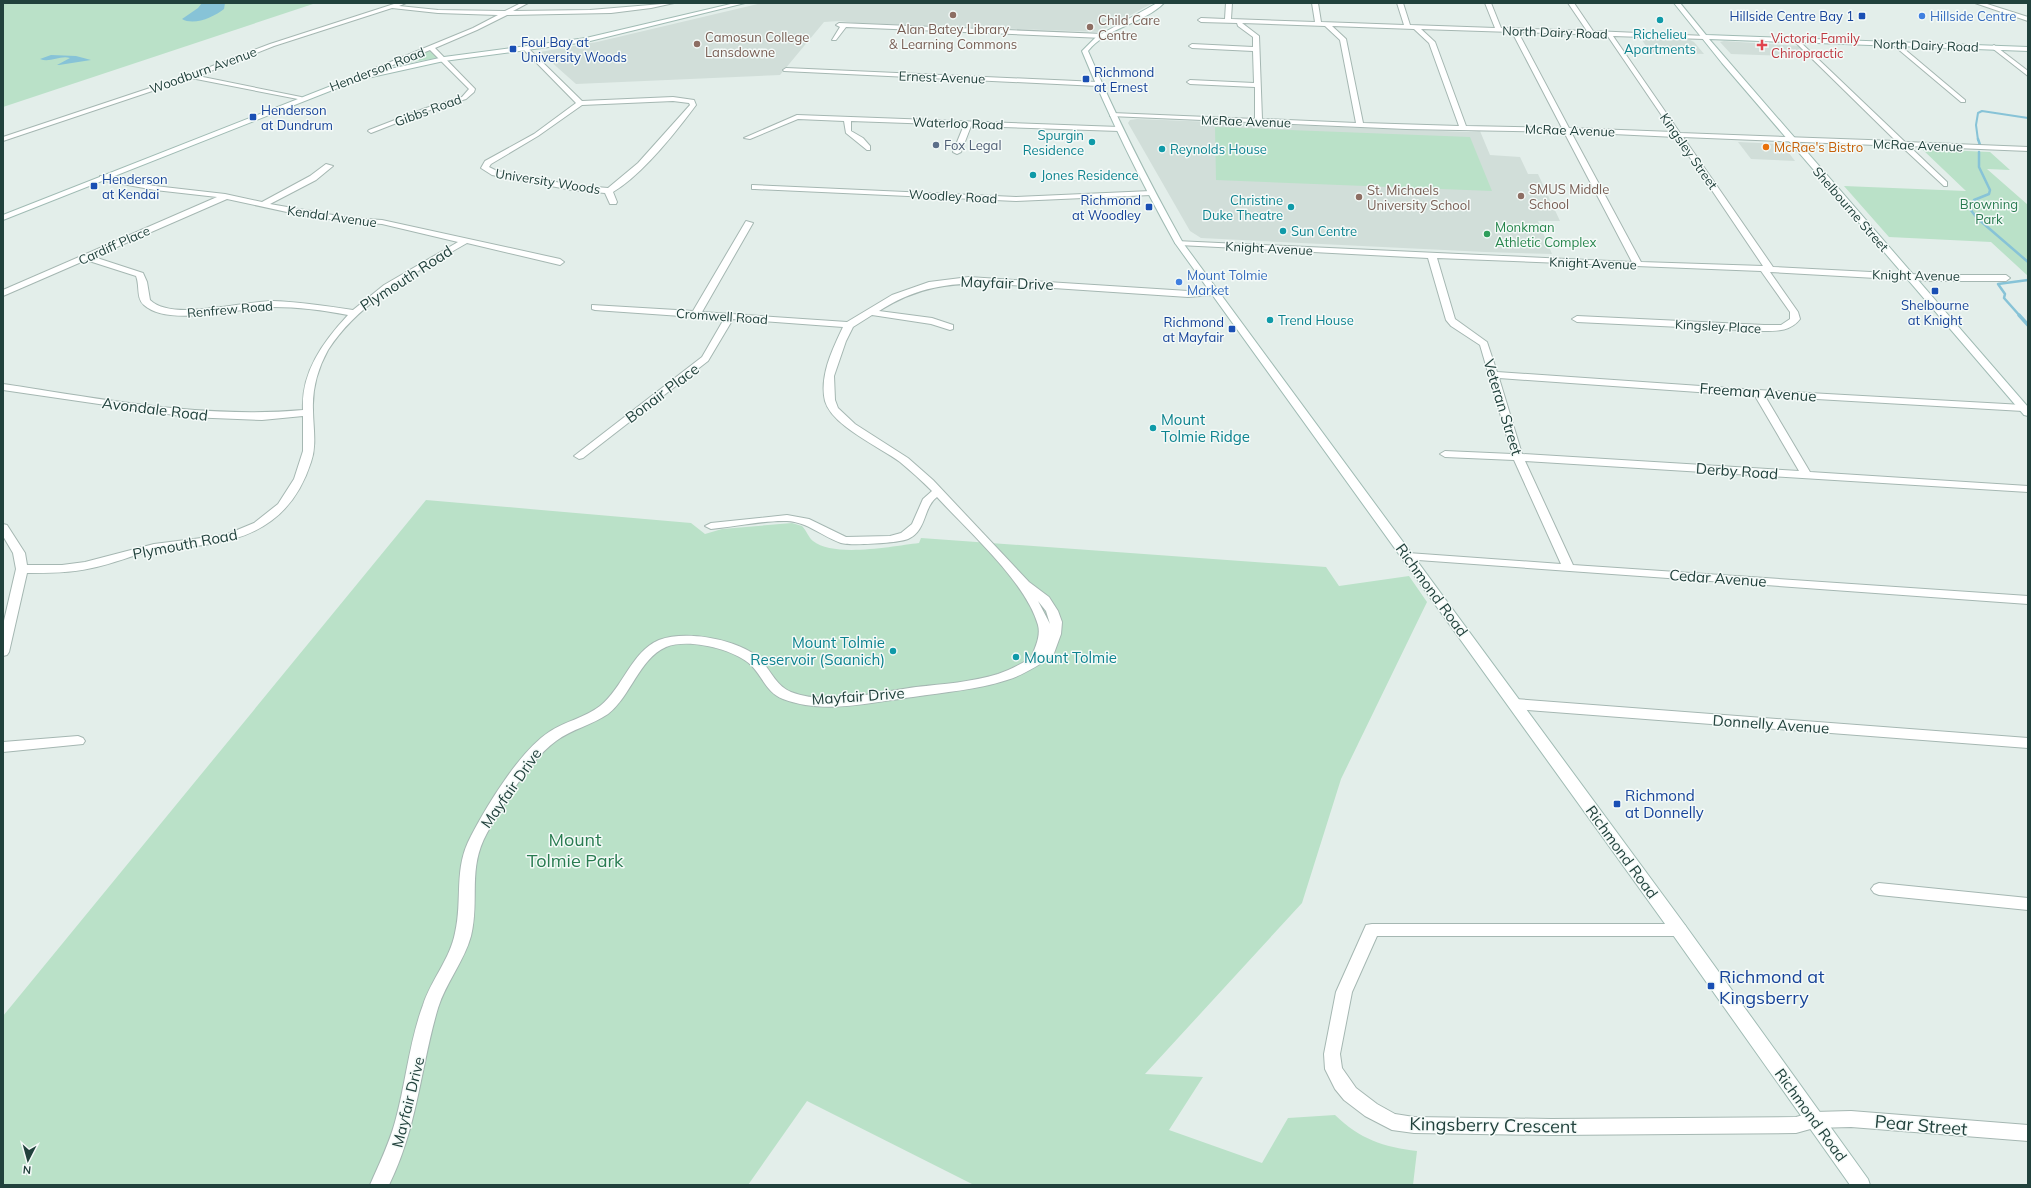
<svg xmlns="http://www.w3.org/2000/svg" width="2031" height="1188" viewBox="0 0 2031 1188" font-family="Mulish,sans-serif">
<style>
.built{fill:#d1ded9}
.green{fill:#bae1c8}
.water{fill:#87c3d7}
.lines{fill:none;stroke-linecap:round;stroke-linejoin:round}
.stream-far2{stroke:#87c3d7;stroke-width:2}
.stream-far1{stroke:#87c3d7;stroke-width:2.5}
.stream{stroke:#87c3d7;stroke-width:3.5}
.street-casing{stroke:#a5b7b2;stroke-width:2}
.secondary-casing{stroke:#a0bbb4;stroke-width:2}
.street{fill:#fff;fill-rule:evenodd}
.secondary{fill:#fff;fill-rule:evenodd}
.education-dot{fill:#8d6e63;stroke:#f4faf8;stroke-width:1.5}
.transit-dot{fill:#1a4fb4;stroke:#f4faf8;stroke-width:1.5}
.shop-dot{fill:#3f7fe0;stroke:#f4faf8;stroke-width:1.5}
.culture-dot{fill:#0f9aa8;stroke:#f4faf8;stroke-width:1.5}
.health-dot{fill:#e0444e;stroke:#f4faf8;stroke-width:1.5}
.service-dot{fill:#5c6f8a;stroke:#f4faf8;stroke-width:1.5}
.food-dot{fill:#e8710a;stroke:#f4faf8;stroke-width:1.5}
.leisure-dot{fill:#2e9e5b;stroke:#f4faf8;stroke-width:1.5}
.labels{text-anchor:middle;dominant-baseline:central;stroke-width:3;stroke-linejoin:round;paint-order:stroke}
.far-transit-label{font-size:13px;fill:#164399;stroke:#f4faf8;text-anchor:start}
.far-shop-label{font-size:13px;fill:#366cbe;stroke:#f4faf8;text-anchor:start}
.far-education-label{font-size:13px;fill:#785e54;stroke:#f4faf8;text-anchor:start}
.far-street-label{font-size:13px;fill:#21413c;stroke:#f4faf8}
.far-culture-label{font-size:13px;fill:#0d838f;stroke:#f4faf8;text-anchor:start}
.far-health-label{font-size:13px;fill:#be3a42;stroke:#f4faf8;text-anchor:start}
.far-service-label{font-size:13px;fill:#4e5e75;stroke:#f4faf8;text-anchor:start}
.far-food-label{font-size:13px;fill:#c56008;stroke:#f4faf8;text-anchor:start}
.far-park-label{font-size:13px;fill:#287b50;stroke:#f4faf8}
.far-leisure-label{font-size:13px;fill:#27864d;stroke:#f4faf8;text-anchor:start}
.street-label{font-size:15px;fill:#21413c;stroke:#f4faf8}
.culture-label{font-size:15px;fill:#0d838f;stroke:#f4faf8;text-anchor:start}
.transit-label{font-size:15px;fill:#164399;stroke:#f4faf8;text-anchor:start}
.near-park-label{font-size:18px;fill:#287b50;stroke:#f4faf8}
.near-transit-label{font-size:18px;fill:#164399;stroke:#f4faf8;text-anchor:start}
.near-street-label{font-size:18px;fill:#21413c;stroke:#f4faf8}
</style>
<rect width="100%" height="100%" fill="#e3eeea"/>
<g class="built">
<path d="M762 3H1153L1099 32 856 23 839 21 824 22 780 75 576 84 540 52 597 42Z"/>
<path d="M1640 37 1690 40 1694 42 1704 54 1650 52Z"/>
<path d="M1724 41 1799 46 1811 57 1731 54 1720 42Z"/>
<path d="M1137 119 1467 132 1480 131 1490 155 1520 157 1528 174H1538L1560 221H1538L1552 254 1485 252 1201 238 1190 231 1128 123 1130 120Z"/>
<path d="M1738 142 1782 144 1795 161 1751 159Z"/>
</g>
<g class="green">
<path d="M3 3H316L3 107Z"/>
<path d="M426 51H431L437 58 390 66Z"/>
<path d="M1215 127 1470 137 1492 191 1216 180Z"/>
<path d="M1922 149 1990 152 2010 170 1987 169 2028 205V276L1991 242 1889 237 1844 186 1966 191Z"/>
<path d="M426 500 691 523 705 534 722 529 792 523 802 526C807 531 808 537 813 541 834 558 893 546 919 543L921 538 1326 567 1339 586 1409 576 1427 602 1341 779 1302 903 1145 1074 1203 1077 1169 1130 1262 1163 1288 1118 1335 1115C1360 1139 1383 1147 1417 1151L1413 1185H974L807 1101 748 1185H3V1016Z"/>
</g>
<g class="water">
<path d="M202 3H225L224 9C214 17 194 26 182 19L198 8Z"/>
<path d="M51 55 76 56 91 60 59 65H57L70 58C60 55 50 63 40 59Z"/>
</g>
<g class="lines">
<g class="stream-far2">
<path d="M2028 99V110"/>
<path d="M1978 140 1976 125 1978 113 1982 111 2028 118"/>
</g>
<g class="stream-far1">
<path d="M1978 139 1980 145"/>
<path d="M1979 152V167L1990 190 1989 194 1974 200 1970 209 1977 218 2028 262"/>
<path d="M2020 316 2004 298 2005 294 1998 284 2028 280"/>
</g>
<path class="stream" d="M2019 315 2028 325"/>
<defs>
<g id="street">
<path d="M397 3H406L399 6 438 10 505 11 521 3H528L513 11 590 10 674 3 651 8 611 13 507 15 477 30 435 48 475 89 474 92 466 99 430 110 371 133 368 131 369 130 426 108 462 97 469 89 430 50 358 79H354V77L473 28 498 15 438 13 392 8 274 46 198 76 301 97 304 99 303 100 191 78 3 141V137L189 75 270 44Z"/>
<path d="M1226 3H1232L1231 19 1315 22 1312 3H1318L1321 22 1404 25 1397 3H1403L1410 25 1495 28 1485 3H1491L1501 28 1587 31 1568 3H1574L1593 31 1706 36V38L1704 39 1613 36 1680 133 1896 141 1794 41V39L1796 38 1905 142 2028 147V151L1909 146 1947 182V186H1944L1901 146 1683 137 1773 267 1929 275H2006L2010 278 2006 281H1929L1770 272 1798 312 1800 319C1791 331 1778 331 1764 331L1577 322 1572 319 1577 316 1764 325H1781L1790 319V312L1761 271 1437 258 1455 319 1487 342 1497 372 1758 390 2023 405 2028 408 2023 411 1765 396 1810 472 2028 486V492L1525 461 1573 565 2028 596V604L1404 559 1402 557 1404 555 1408 553 1561 564 1514 460 1445 457 1440 454 1445 451 1512 454 1480 345 1451 326 1446 320 1428 258 1179 245 1175 243 1176 241 1632 262 1564 132 1406 129 1110 116V114L1112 113 1255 119V87L1190 84 1187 82 1190 80 1254 83 1253 51 1192 48 1189 46 1192 44 1253 47V37L1238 26 1237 23 1201 22 1198 20 1201 18 1225 19ZM1242 23 1325 26 1340 40 1356 123 1262 119 1259 36ZM1332 26 1414 29 1429 43 1459 126 1363 123 1346 39ZM1421 29 1512 32 1562 128 1466 126 1435 42ZM1518 32 1607 35 1673 132 1569 128ZM1571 132 1676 137 1763 266 1641 262ZM1499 378 1755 396 1799 471 1522 454Z"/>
<path d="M1975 3H1984L2028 17V21Z"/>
<path d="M839 23 1103 34 1106 36 1103 38 846 27 836 40H832L840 27 836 25Z"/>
<path d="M1892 42H1896L1965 100V102H1961L1892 44Z"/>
<path d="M1994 45 2028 71V76L1992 48 1991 47Z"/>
<path d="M524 48H528L582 101 673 97 694 100 696 105C676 132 642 175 613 192L617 202 616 204H610L605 193 572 190 492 175 481 168 485 161 534 134 576 103 524 50ZM673 101 689 103 690 105 638 163 608 188 572 185 497 171 489 167 491 164 538 136 582 105Z"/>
<path d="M786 68 1098 82 1101 84 1098 86 784 71 783 70Z"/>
<path d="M797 115 1119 127 1122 129 1119 131 971 126 961 152 957 154 953 152 964 125 851 121V131L863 138 870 146V150H867L846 133 844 121 798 119 750 139 744 138Z"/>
<path d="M326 164 333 166 316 180 270 204 350 218 382 220 560 259 564 262 560 265 467 243C417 272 360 300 328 350 318 368 312 389 313 410 313 427 317 445 311 462 294 515 258 538 204 545 187 547 171 547 154 550 133 555 113 564 92 568 70 573 49 573 27 573L9 652 7 655 3 656V625L16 569 13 553 3 536V524L7 525 25 553 27 565H62L85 562 154 544 225 535 254 523 278 504 294 479 303 451V416L262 420 188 417 3 390V384C103 399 202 419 303 410 301 372 323 342 348 315 323 310 298 307 273 307 241 307 169 328 144 305 136 298 140 286 136 276L86 260 3 296V290L217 197 155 190 100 180V176L155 186 225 194 262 202 310 176ZM227 199 296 214 350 222 382 224 458 242 384 285 353 310C327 306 300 302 273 301 243 301 172 322 150 300L147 282 143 273 94 257Z"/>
<path d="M752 185 1016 197 1151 191 1155 193 1151 195 1016 201 755 189H752Z"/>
<path d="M746 221 753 223 702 312 847 322 892 295 929 282 969 277 1188 291 1213 289 1217 292 1213 295 1188 297 995 284C950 282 917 287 879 311L932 318 953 325V329L950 330 931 324 872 315 853 327 846 341 834 376 835 400 838 408 855 424 908 458 933 480 1029 582 1049 597 1058 611 1062 622 1061 634 1053 656C1038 665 1024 675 1007 680 976 690 945 692 913 697 872 702 824 715 783 699 767 693 762 676 751 665 733 649 689 638 666 647 639 659 631 696 608 714 592 725 572 729 556 741 529 761 504 803 487 833 467 869 480 899 471 936 464 962 446 982 438 1008 420 1069 418 1126 389 1185H370C379 1164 389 1144 395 1122 406 1083 409 1042 423 1005 431 980 450 959 455 933 463 899 453 869 471 836 487 805 520 751 549 732 565 721 585 718 600 706 623 688 631 652 659 640 686 630 737 639 759 658 770 669 776 686 791 692 826 706 879 692 916 687 943 684 972 682 998 674 1010 670 1021 664 1031 658 1035 648 1041 636 1038 625 1026 582 968 531 937 497 923 507 927 531 908 539 898 543 851 546 841 543 823 537 808 522 787 521 766 520 733 527 711 529L705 526 711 523 787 515 809 519 846 537 890 536 901 533 912 524 923 499 932 491C922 481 911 471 900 462 880 447 832 426 825 401 819 376 833 348 843 327L733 319 708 361 583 458 579 459 574 456 702 357 724 319 595 310 592 309V305L693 311ZM1038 601 1046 611 1050 624Z"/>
<path d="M1515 699 2028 738V748L1515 709 1510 707 1508 704 1510 701Z"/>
<path d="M78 736 83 738 85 741 83 744 3 752V742Z"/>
<path d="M1879 883 2028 898V910L1879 895 1874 893 1871 889 1874 885Z"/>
<path d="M1372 924H1679L1685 925 1687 930 1685 935 1679 936H1377L1352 992 1340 1054 1342 1068 1356 1088 1377 1104 1395 1114 1414 1117 1551 1119 1796 1117 1814 1112 1851 1111 2028 1125V1141L1851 1127 1814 1128 1796 1133 1551 1135 1414 1133 1392 1130 1365 1116 1344 1100 1335 1089 1325 1069 1324 1054 1336 992 1366 925Z"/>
</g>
<g id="secondary">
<path d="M735 3H745L586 42 444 61 358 80 3 220V215L354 77 444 57 586 38Z"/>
<path d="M1157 3H1164C1143 24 1107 27 1088 51 1116 117 1148 180 1183 243L1685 925 1868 1179 1870 1185H1850L1673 935 1175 243C1140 180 1109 117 1082 51L1096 37Z"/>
<path d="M1674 3H1680L1706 35 2028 47V51L1709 39 2028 407V416L2024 415 1722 63Z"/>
</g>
</defs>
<use href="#street" class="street-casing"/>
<use href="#secondary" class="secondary-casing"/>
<use href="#street" class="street"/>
<use href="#secondary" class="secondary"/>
</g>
<g class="education-dot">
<circle cx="953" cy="15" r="4"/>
<circle cx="1090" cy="27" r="4"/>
<circle cx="697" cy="44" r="4"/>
<circle cx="1521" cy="196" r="4"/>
<circle cx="1359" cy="197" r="4"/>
</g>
<g class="transit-dot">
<rect x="1858" y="12" width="8" height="8" rx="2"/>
<rect x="509" y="45" width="8" height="8" rx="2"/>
<rect x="1082" y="75" width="8" height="8" rx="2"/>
<rect x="249" y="113" width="8" height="8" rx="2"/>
<rect x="90" y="182" width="8" height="8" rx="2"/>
<rect x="1145" y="203" width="8" height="8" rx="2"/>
<rect x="1931" y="287" width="8" height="8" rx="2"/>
<rect x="1228" y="325" width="8" height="8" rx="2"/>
<rect x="1613" y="800" width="8" height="8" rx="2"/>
<rect x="1707" y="982" width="8" height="8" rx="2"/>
</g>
<g class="shop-dot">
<circle cx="1922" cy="16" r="4"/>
<circle cx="1179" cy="282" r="4"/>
</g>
<g class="culture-dot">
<circle cx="1660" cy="20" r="4"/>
<circle cx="1092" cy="142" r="4"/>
<circle cx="1162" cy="149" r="4"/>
<circle cx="1033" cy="175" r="4"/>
<circle cx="1291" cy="207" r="4"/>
<circle cx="1283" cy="231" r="4"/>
<circle cx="1270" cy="320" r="4"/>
<circle cx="1153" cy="428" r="4"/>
<circle cx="893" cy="651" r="4"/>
<circle cx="1016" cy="657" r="4"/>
</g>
<path class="health-dot" d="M1760 39h4v4h4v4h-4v4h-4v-4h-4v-4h4z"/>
<circle class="service-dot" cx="936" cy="145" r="4"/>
<circle class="food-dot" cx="1766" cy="147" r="4"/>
<circle class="leisure-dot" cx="1487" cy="234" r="4"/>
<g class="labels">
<g class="far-transit-label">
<text x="1854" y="16" text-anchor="end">Hillside Centre Bay 1</text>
<text x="521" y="42">Foul Bay at<tspan x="521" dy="15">University Woods</tspan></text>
<text x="1094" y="72">Richmond<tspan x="1094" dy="15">at Ernest</tspan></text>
<text x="261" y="110">Henderson<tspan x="261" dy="15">at Dundrum</tspan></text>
<text x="102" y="179">Henderson<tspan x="102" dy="15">at Kendai</tspan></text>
<text x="1141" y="200" text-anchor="end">Richmond<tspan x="1141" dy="15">at Woodley</tspan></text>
<text x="1935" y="305" text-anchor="middle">Shelbourne<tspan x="1935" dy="15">at Knight</tspan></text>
<text x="1224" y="322" text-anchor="end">Richmond<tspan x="1224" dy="15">at Mayfair</tspan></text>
</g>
<g class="far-shop-label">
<text x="1930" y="16">Hillside Centre</text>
<text x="1187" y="275">Mount Tolmie<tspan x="1187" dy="15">Market</tspan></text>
</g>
<g class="far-education-label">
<text x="1098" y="20">Child Care<tspan x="1098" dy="15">Centre</tspan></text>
<text x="953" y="29" text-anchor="middle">Alan Batey Library<tspan x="953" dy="15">&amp; Learning Commons</tspan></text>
<text x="705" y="37">Camosun College<tspan x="705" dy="15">Lansdowne</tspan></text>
<text x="1529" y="189">SMUS Middle<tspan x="1529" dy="15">School</tspan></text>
<text x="1367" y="190">St. Michaels<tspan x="1367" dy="15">University School</tspan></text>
</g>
<g class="far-street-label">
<text transform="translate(1555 32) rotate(2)">North Dairy Road</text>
<text transform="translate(1926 45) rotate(2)">North Dairy Road</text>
<text transform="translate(377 69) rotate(-21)">Henderson Road</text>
<text transform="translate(203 70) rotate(-20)">Woodburn Avenue</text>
<text transform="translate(942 77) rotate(2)">Ernest Avenue</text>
<text transform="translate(428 110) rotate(-20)">Gibbs Road</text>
<text transform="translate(1246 121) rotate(2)">McRae Avenue</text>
<text transform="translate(958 123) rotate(2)">Waterloo Road</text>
<text transform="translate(1570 130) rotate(2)">McRae Avenue</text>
<text transform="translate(1918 145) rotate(2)">McRae Avenue</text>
<text transform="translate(1689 151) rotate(55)">Kingsley Street</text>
<text transform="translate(548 181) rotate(9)">University Woods</text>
<text transform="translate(953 196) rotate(3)">Woodley Road</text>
<text transform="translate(1851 209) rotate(49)">Shelbourne Street</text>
<text transform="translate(332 216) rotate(8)">Kendal Avenue</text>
<text transform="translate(114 245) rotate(-24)">Cardiff Place</text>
<text transform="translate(1269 248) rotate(3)">Knight Avenue</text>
<text transform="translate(1593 263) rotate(2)">Knight Avenue</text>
<text transform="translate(1916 275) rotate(1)">Knight Avenue</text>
<text transform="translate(230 309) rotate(-5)">Renfrew Road</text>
<text transform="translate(722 316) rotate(4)">Cromwell Road</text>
<text transform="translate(1718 326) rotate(3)">Kingsley Place</text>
</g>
<g class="far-culture-label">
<text x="1660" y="34" text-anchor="middle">Richelieu<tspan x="1660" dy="15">Apartments</tspan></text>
<text x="1084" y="135" text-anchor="end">Spurgin<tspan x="1084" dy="15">Residence</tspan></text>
<text x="1170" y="149">Reynolds House</text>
<text x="1041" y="175">Jones Residence</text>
<text x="1283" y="200" text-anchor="end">Christine<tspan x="1283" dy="15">Duke Theatre</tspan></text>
<text x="1291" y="231">Sun Centre</text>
<text x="1278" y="320">Trend House</text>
</g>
<g class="far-health-label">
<text x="1771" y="38">Victoria Family<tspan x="1771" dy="15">Chiropractic</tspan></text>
</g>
<g class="far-service-label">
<text x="944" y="145">Fox Legal</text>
</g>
<g class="far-food-label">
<text x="1774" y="147">McRae's Bistro</text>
</g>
<g class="far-park-label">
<text x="1989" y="204">Browning<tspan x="1989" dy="15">Park</tspan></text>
</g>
<g class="far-leisure-label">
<text x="1495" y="227">Monkman<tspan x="1495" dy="15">Athletic Complex</tspan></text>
</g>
<g class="street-label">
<text transform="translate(406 278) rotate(-33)">Plymouth Road</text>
<text transform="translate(1007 283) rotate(2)">Mayfair Drive</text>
<text transform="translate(1758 392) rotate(4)">Freeman Avenue</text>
<text transform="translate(662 393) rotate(-37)">Bonair Place</text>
<text transform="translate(1503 407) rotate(73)">Veteran Street</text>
<text transform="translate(155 409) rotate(7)">Avondale Road</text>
<text transform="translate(1737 471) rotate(4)">Derby Road</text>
<text transform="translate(185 544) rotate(-11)">Plymouth Road</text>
<text transform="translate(1718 578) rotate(4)">Cedar Avenue</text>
<text transform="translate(1432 590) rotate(54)">Richmond Road</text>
<text transform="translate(858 696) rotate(-4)">Mayfair Drive</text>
<text transform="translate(1771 724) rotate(4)">Donnelly Avenue</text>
<text transform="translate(511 788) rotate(-55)">Mayfair Drive</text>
<text transform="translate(1622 852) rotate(54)">Richmond Road</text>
<text transform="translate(408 1102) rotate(-76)">Mayfair Drive</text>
<text transform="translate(1811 1115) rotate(54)">Richmond Road</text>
</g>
<g class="culture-label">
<text x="1161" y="419">Mount<tspan x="1161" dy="17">Tolmie Ridge</tspan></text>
<text x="885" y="642" text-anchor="end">Mount Tolmie<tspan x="885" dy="17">Reservoir (Saanich)</tspan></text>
<text x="1024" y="657">Mount Tolmie</text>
</g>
<g class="transit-label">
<text x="1625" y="795">Richmond<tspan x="1625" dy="17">at Donnelly</tspan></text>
</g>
<g class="near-park-label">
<text x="575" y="839">Mount<tspan x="575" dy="21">Tolmie Park</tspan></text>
</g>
<g class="near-transit-label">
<text x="1719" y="976">Richmond at<tspan x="1719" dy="21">Kingsberry</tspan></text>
</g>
<g class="near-street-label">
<text transform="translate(1493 1125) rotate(1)">Kingsberry Crescent</text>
<text transform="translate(1921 1125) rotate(5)">Pear Street</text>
</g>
</g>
<rect width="2031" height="1188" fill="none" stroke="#21413c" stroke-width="8"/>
<g transform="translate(28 1160) rotate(186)" stroke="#f4faf8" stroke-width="3" paint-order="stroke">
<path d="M0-3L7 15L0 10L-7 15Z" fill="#21413c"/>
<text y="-6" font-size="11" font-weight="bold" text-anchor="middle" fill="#21413c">N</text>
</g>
</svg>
